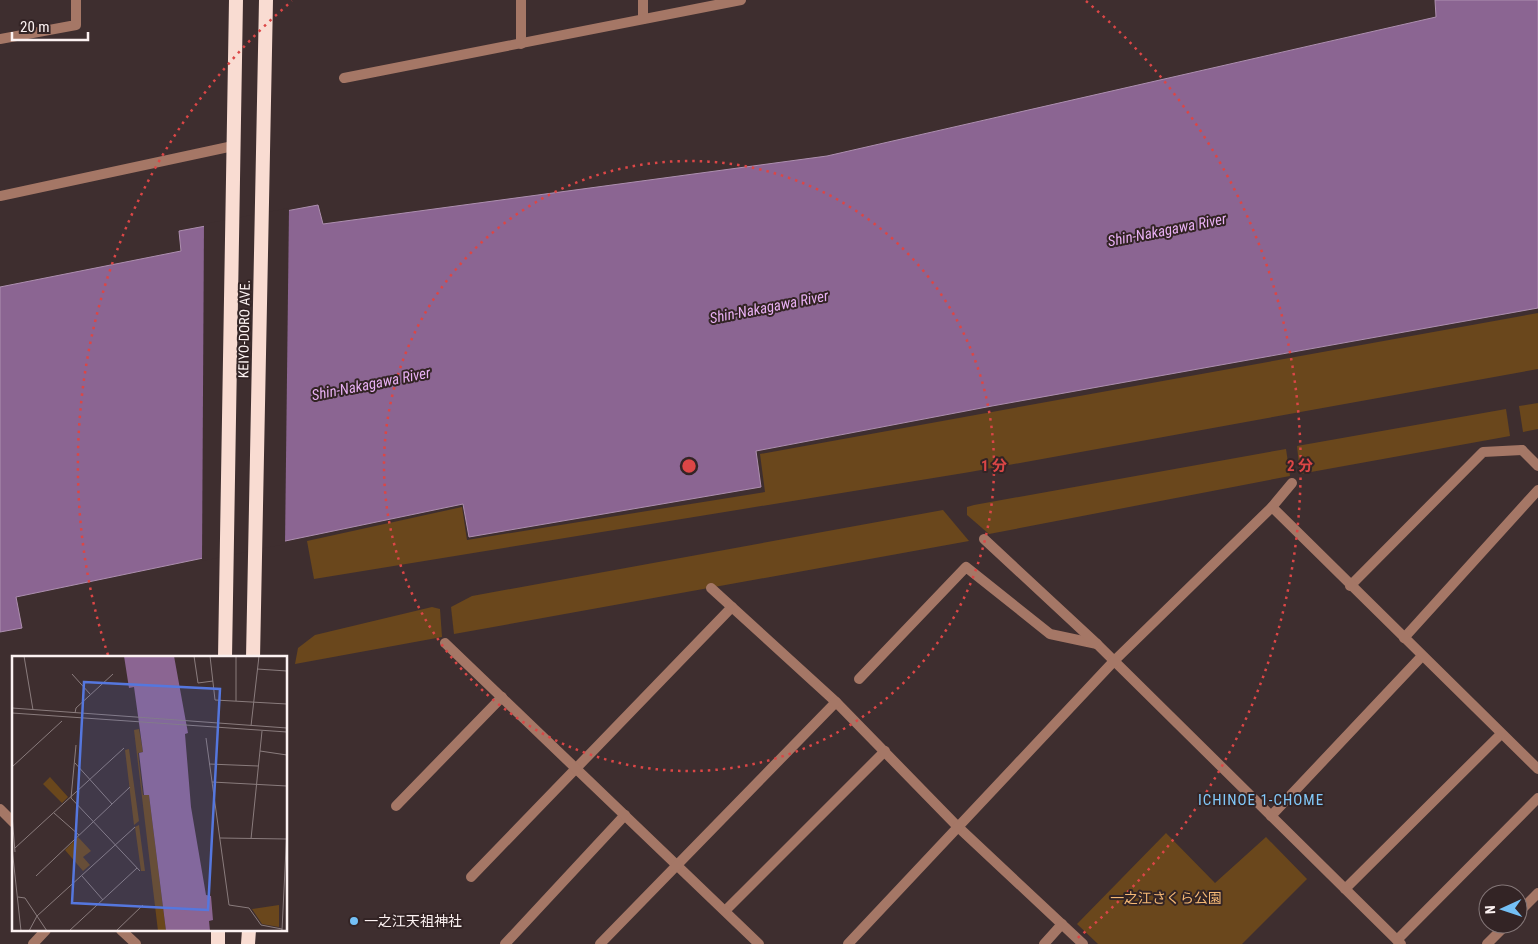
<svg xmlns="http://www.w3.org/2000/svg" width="1538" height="944" viewBox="0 0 1538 944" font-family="'Roboto Condensed','Noto Sans JP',sans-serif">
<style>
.green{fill:#6a471c}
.water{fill:#8b6592;stroke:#ad8faf}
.pier{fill:#3e2e2f}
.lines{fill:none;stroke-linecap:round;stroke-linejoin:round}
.service{stroke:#a57766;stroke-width:10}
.minor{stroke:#a57766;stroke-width:10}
.trunk{stroke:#f9dcd2;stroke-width:14}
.ring{fill:none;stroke:#dc4646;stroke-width:2.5;stroke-dasharray:2.5 5}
.poi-dot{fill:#74c0f6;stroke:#332425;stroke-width:2}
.labels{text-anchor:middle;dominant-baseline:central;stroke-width:4;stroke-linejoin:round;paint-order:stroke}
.street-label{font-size:14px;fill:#fcf2f2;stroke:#332425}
.park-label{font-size:14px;fill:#f6b975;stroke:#332425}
.poi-label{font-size:14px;fill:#fcf2f2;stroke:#332425;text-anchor:start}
.water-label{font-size:15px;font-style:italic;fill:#e8b0f3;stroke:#332425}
.neighbourhood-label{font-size:15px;letter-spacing:1px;fill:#82c9fa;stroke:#332425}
.inset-road{fill:none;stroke:#8a7c7d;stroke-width:1}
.view{fill:#5577de;fill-opacity:0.15;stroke:#5577de;stroke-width:2.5}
.inset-edge{fill:none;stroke:#fcf2f2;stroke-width:2.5}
.centre{fill:#dc4646;stroke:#332425;stroke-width:2.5}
.ring-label{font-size:15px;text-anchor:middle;font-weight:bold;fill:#dc4646;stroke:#332425;stroke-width:4;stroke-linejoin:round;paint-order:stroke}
</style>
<rect width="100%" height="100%" fill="#3e2e2f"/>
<g class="green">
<path d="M1538 313V369L970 472 314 579 307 541 462 507 467 540 765 492 760 454Z"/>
<path d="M1538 403V429L1523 432 1519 406Z"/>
<path d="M1506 409 1510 436 1300 474 1297 446Z"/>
<path d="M1286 449 1290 476 989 534 967 515V507L974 505Z"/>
<path d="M943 510 969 541 454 634 451 607 472 596Z"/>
<path d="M432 607 440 609 442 637 295 664 298 648 315 635Z"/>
<path d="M1166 833 1215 883 1266 837 1307 879 1242 944H1098L1077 924Z"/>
</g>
<path class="water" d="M1435 0H1538V308L992 406 756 451 761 487 469 537 463 504 16 597 22 628 0 632V287L181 251 179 231 318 205 323 224 827 156 1436 17Z"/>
<path class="pier" d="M289 208 285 544 202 561 204 224Z"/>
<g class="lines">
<g class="service">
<path d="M0 196 233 146"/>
<path d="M1350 586 1483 452 1522 450"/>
<path d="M1404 638 1538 490"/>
<path d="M859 679 966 567 1050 634 1097 644"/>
<path d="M396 806 502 697"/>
<path d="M1271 816 1422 656"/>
<path d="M471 877 732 607"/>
<path d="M726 910 885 751"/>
<path d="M1518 913 1538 893"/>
<path d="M1397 940 1538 798"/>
<path d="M505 944 625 815"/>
<path d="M1487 944 1507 924"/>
</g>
<g class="minor">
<path d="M521 0V44"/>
<path d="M643 19V0"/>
<path d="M0 39 76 25V0"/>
<path d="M344 78 741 0"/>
<path d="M1522 450 1538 466"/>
<path d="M1272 507 1538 769"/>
<path d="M984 539 1097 644 1401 944"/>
<path d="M711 588 836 702 957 826 1083 944"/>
<path d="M445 643 759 944"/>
<path d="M0 809 14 823"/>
<path d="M1345 889 1501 734"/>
<path d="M121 930 136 944"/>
<path d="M33 944 46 930"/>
<path d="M600 944 836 702"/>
<path d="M848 944 1114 661 1272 507 1292 483"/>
<path d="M1044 944 1062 924"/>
</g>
<g class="trunk">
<path d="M225 658 236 0"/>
<path d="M253 658 266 0"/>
<path d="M218 944V930"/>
<path d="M248 944 249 930"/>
</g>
</g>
<g class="ring">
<circle cx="689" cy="466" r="305"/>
<path d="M108 655A611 611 0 0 1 292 1M1086 1A611 611 0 0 1 1074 941"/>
</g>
<circle class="poi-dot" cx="354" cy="921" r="5"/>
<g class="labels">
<g class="street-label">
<text transform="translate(244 329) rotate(-89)">KEIYO-DORO AVE.</text>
</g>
<g class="park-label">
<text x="1166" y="898">一之江さくら公園</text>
</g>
<g class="poi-label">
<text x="364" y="921">一之江天祖神社</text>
</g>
<g class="water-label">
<text transform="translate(1167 230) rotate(-11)">Shin-Nakagawa River</text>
<text transform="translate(769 307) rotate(-11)">Shin-Nakagawa River</text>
<text transform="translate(371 384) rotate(-11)">Shin-Nakagawa River</text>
</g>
<g class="neighbourhood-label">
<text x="1261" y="800">ICHINOE 1-CHOME</text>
</g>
</g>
<g transform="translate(12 656)">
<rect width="275" height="275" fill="#3e2e2f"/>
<path d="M127 73 131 96 126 97 131 139H137L154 275H146L122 74ZM117 93 127 165 122 169 113 94ZM38 121 56 141 50 147 31 128ZM127 169 133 215H129L123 171ZM66 181 79 195 71 201 78 209 71 215 53 194ZM267 249V271L250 268 240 253Z" fill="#6a471c"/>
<path d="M112 0H162L176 77 173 78 179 151 194 239 199 240 201 264 197 265 198 275H154L137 139H132L127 97 131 96 122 31 117 32Z" fill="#8b6592"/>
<path class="inset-road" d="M12 0 21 54M182 0 186 27 201 25M198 0 203 44 275 48M245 13 275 15M60 18 78 38M224 45V0M0 52 275 72M0 57 275 76M63 57 64 52 101 18M239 70 247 0M194 82 217 249 237 252 249 269 270 273M248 95 275 99M63 107 100 148M197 108 246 110M0 111 50 65M200 126 275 130M59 142 128 215M59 142 64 89M42 157 67 179M0 159 3 196M208 182 275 183M239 183 250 75M0 192 9 275M3 192 112 92M24 220 118 131M70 220 91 244M6 241 13 242 35 275M270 274 275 172M17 275 25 260 123 171M57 275 125 212M104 275 131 249"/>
<path class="view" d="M72 26 208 33 196 254 60 247Z"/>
<rect width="275" height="275" class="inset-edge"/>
</g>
<circle cx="689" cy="466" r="8" class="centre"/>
<g class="ring-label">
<text x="994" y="471">1 分</text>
<text x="1300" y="471">2 分</text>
</g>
<g transform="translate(1503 909) rotate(267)"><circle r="24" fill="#332425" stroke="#837677"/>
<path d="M0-4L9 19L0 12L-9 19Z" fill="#74c0f6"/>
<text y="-8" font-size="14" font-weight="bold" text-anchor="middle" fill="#fcf2f2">N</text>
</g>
<path d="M12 32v8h76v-8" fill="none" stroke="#fcf2f2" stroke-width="2.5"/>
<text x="20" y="32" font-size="15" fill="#fcf2f2" stroke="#332425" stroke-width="4" paint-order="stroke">20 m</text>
</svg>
